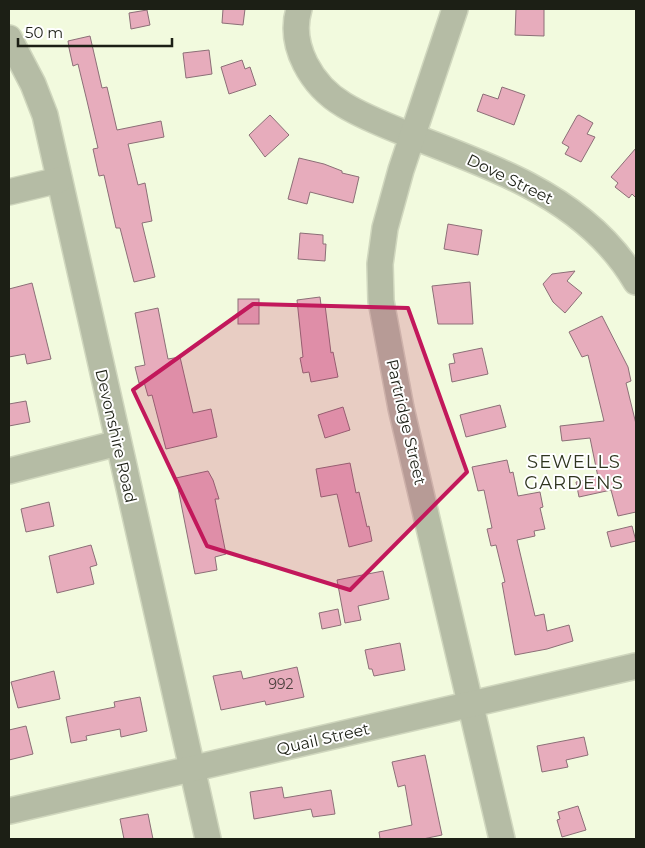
<svg xmlns="http://www.w3.org/2000/svg" width="645" height="848" viewBox="0 0 645 848" font-family="Montserrat,sans-serif">
<style>
.building{fill:#e7acbc;stroke:#8c6f77}
.lines{fill:none;stroke-linecap:round;stroke-linejoin:round}
.street-casing{stroke:#d0d7be;stroke-width:28}
.street{stroke:#b5bca5;stroke-width:25}
.marked{fill:#c2185b;fill-opacity:0.2;stroke:#c2185b;stroke-width:4;stroke-linejoin:round}
.labels{text-anchor:middle;dominant-baseline:central;stroke-width:4;stroke-linejoin:round;paint-order:stroke}
.number-label{font-size:14px;fill:#4f423f}
.street-label{font-size:16px;fill:#1c1f15;stroke:#fff}
.neighbourhood-label{font-size:18px;letter-spacing:1px;fill:#2f351f;stroke:#fff}
</style>
<rect width="100%" height="100%" fill="#f2fade"/>
<g class="building">
<path d="M223 9H245L243 25 222 23Z"/>
<path d="M516 9H544V36L515 35Z"/>
<path d="M147 10 150 25 131 29 129 13Z"/>
<path d="M90 36 102 88 107 87 117 130 161 121 164 137 128 144 138 185 145 183 152 221 142 223 155 277 134 282 120 228H116L104 175 99 176 93 149 98 148 87 101 78 64 73 66 69 48 68 41Z"/>
<path d="M209 50 212 74 186 78 183 53Z"/>
<path d="M242 60 245 69 250 67 256 85 229 94 221 67Z"/>
<path d="M502 87 525 95 514 125 477 111 483 94 498 99Z"/>
<path d="M270 115 289 135 265 157 249 135Z"/>
<path d="M579 115 593 123 587 134 595 137 581 162 565 154 569 147 562 143 577 116Z"/>
<path d="M636 148V198L632 194 629 198 615 187 618 183 611 177Z"/>
<path d="M299 158 324 164 342 171V173L359 177 353 203 310 192 307 204 288 199Z"/>
<path d="M448 224 482 230 478 255 444 249Z"/>
<path d="M300 233 323 235V244H326L325 261 298 259Z"/>
<path d="M575 271 567 281 582 293 565 313 553 302 543 284 552 274Z"/>
<path d="M470 282 473 324H438L432 286Z"/>
<path d="M32 283 51 359 27 364 25 354 9 357V289Z"/>
<path d="M320 297 321 305H325L331 353 333 352 338 377 311 382 309 372 303 373 300 358 303 357 297 300Z"/>
<rect x="238" y="299" width="21" height="25"/>
<path d="M158 308 168 359 180 357 193 413 211 409 217 437 166 449 152 395 148 396 144 382 139 383 135 367 145 365 135 313Z"/>
<path d="M602 316 628 367 631 381 626 383 636 424V512L618 516 611 490 579 497 576 482 598 477 590 438 562 441 560 426 604 421 588 355 582 357 569 332Z"/>
<path d="M482 348 488 374 452 382 449 364 455 363 453 354Z"/>
<path d="M26 401 30 422 9 426V404Z"/>
<path d="M500 405 506 427 466 437 460 415Z"/>
<path d="M343 407 350 430 325 438 318 415Z"/>
<path d="M507 460 510 473 513 472 518 496 540 492 543 507 540 508 545 529 534 531 535 536 517 540 535 616 544 614 547 631 569 625 573 641 547 649 515 655 502 583 505 582 496 545 491 546 487 529 492 528 484 490 478 491 472 467Z"/>
<path d="M350 463 356 493 359 492 367 527 369 526 372 541 349 547 337 494 321 497 316 469Z"/>
<path d="M208 471 213 480 219 499H215L226 554 215 557 217 570 195 574 176 478Z"/>
<path d="M49 502 54 526 26 532 21 509Z"/>
<path d="M632 526 636 541 611 547 607 532Z"/>
<path d="M91 545 97 565 90 567 94 584 57 593 49 556Z"/>
<path d="M383 571 389 599 358 606 361 620 345 623 337 580Z"/>
<path d="M338 609 341 625 322 629 319 613Z"/>
<path d="M400 643 405 670 374 676 372 669H369L365 650Z"/>
<path d="M297 667 304 697 266 705 265 701 221 710 213 676 241 671 243 679Z"/>
<path d="M54 671 60 699 18 708 11 682Z"/>
<path d="M140 697 147 731 121 737 120 729 86 736 87 740 71 743 66 717 115 707 114 702Z"/>
<path d="M26 726 33 754 9 760V730Z"/>
<path d="M584 737 588 755 566 760 568 767 542 772 537 746Z"/>
<path d="M425 755 442 835 423 839H380L379 832 412 825 405 785 398 787 392 762Z"/>
<path d="M282 787 284 798 331 790 335 814 313 817 311 809 254 819 250 792Z"/>
<path d="M578 806 586 830 562 837 557 820 560 819 558 812Z"/>
<path d="M148 814 153 839H124L120 819Z"/>
</g>
<g class="lines">
<defs>
<g id="street">
<path d="M299 9C288 46 312 86 344 105 362 116 382 124 402 132 444 149 488 164 528 185 572 208 611 239 636 282"/>
<path d="M455 9 401 170 385 228 380 264 381 301 401 408 502 839"/>
<path d="M9 38 33 84 45 115 208 839"/>
<path d="M9 192 59 180"/>
<path d="M9 471 118 443"/>
<path d="M9 811 636 666"/>
</g>
</defs>
<use href="#street" class="street-casing"/>
<use href="#street" class="street"/>
</g>
<path class="marked" d="M253 304 408 308 467 472 350 590 207 546 133 390Z"/>
<g class="labels">
<g class="number-label">
<text x="281" y="684">992</text>
</g>
<g class="street-label">
<text transform="translate(510 179) rotate(26)">Dove Street</text>
<text transform="translate(406 422) rotate(77)">Partridge Street</text>
<text transform="translate(116 436) rotate(77)">Devonshire Road</text>
<text transform="translate(323 739) rotate(-13)">Quail Street</text>
</g>
<g class="neighbourhood-label">
<text x="574" y="462">SEWELLS<tspan x="574" dy="21">GARDENS</tspan></text>
</g>
</g>
<rect width="645" height="848" fill="none" stroke="#1c1f15" stroke-width="20"/>
<path d="M18 38v8h154v-8" fill="none" stroke="#1c1f15" stroke-width="2.5"/>
<text x="25" y="38" font-size="15" fill="#1c1f15" stroke="#ffffff" stroke-width="4" paint-order="stroke">50 m</text>
</svg>
